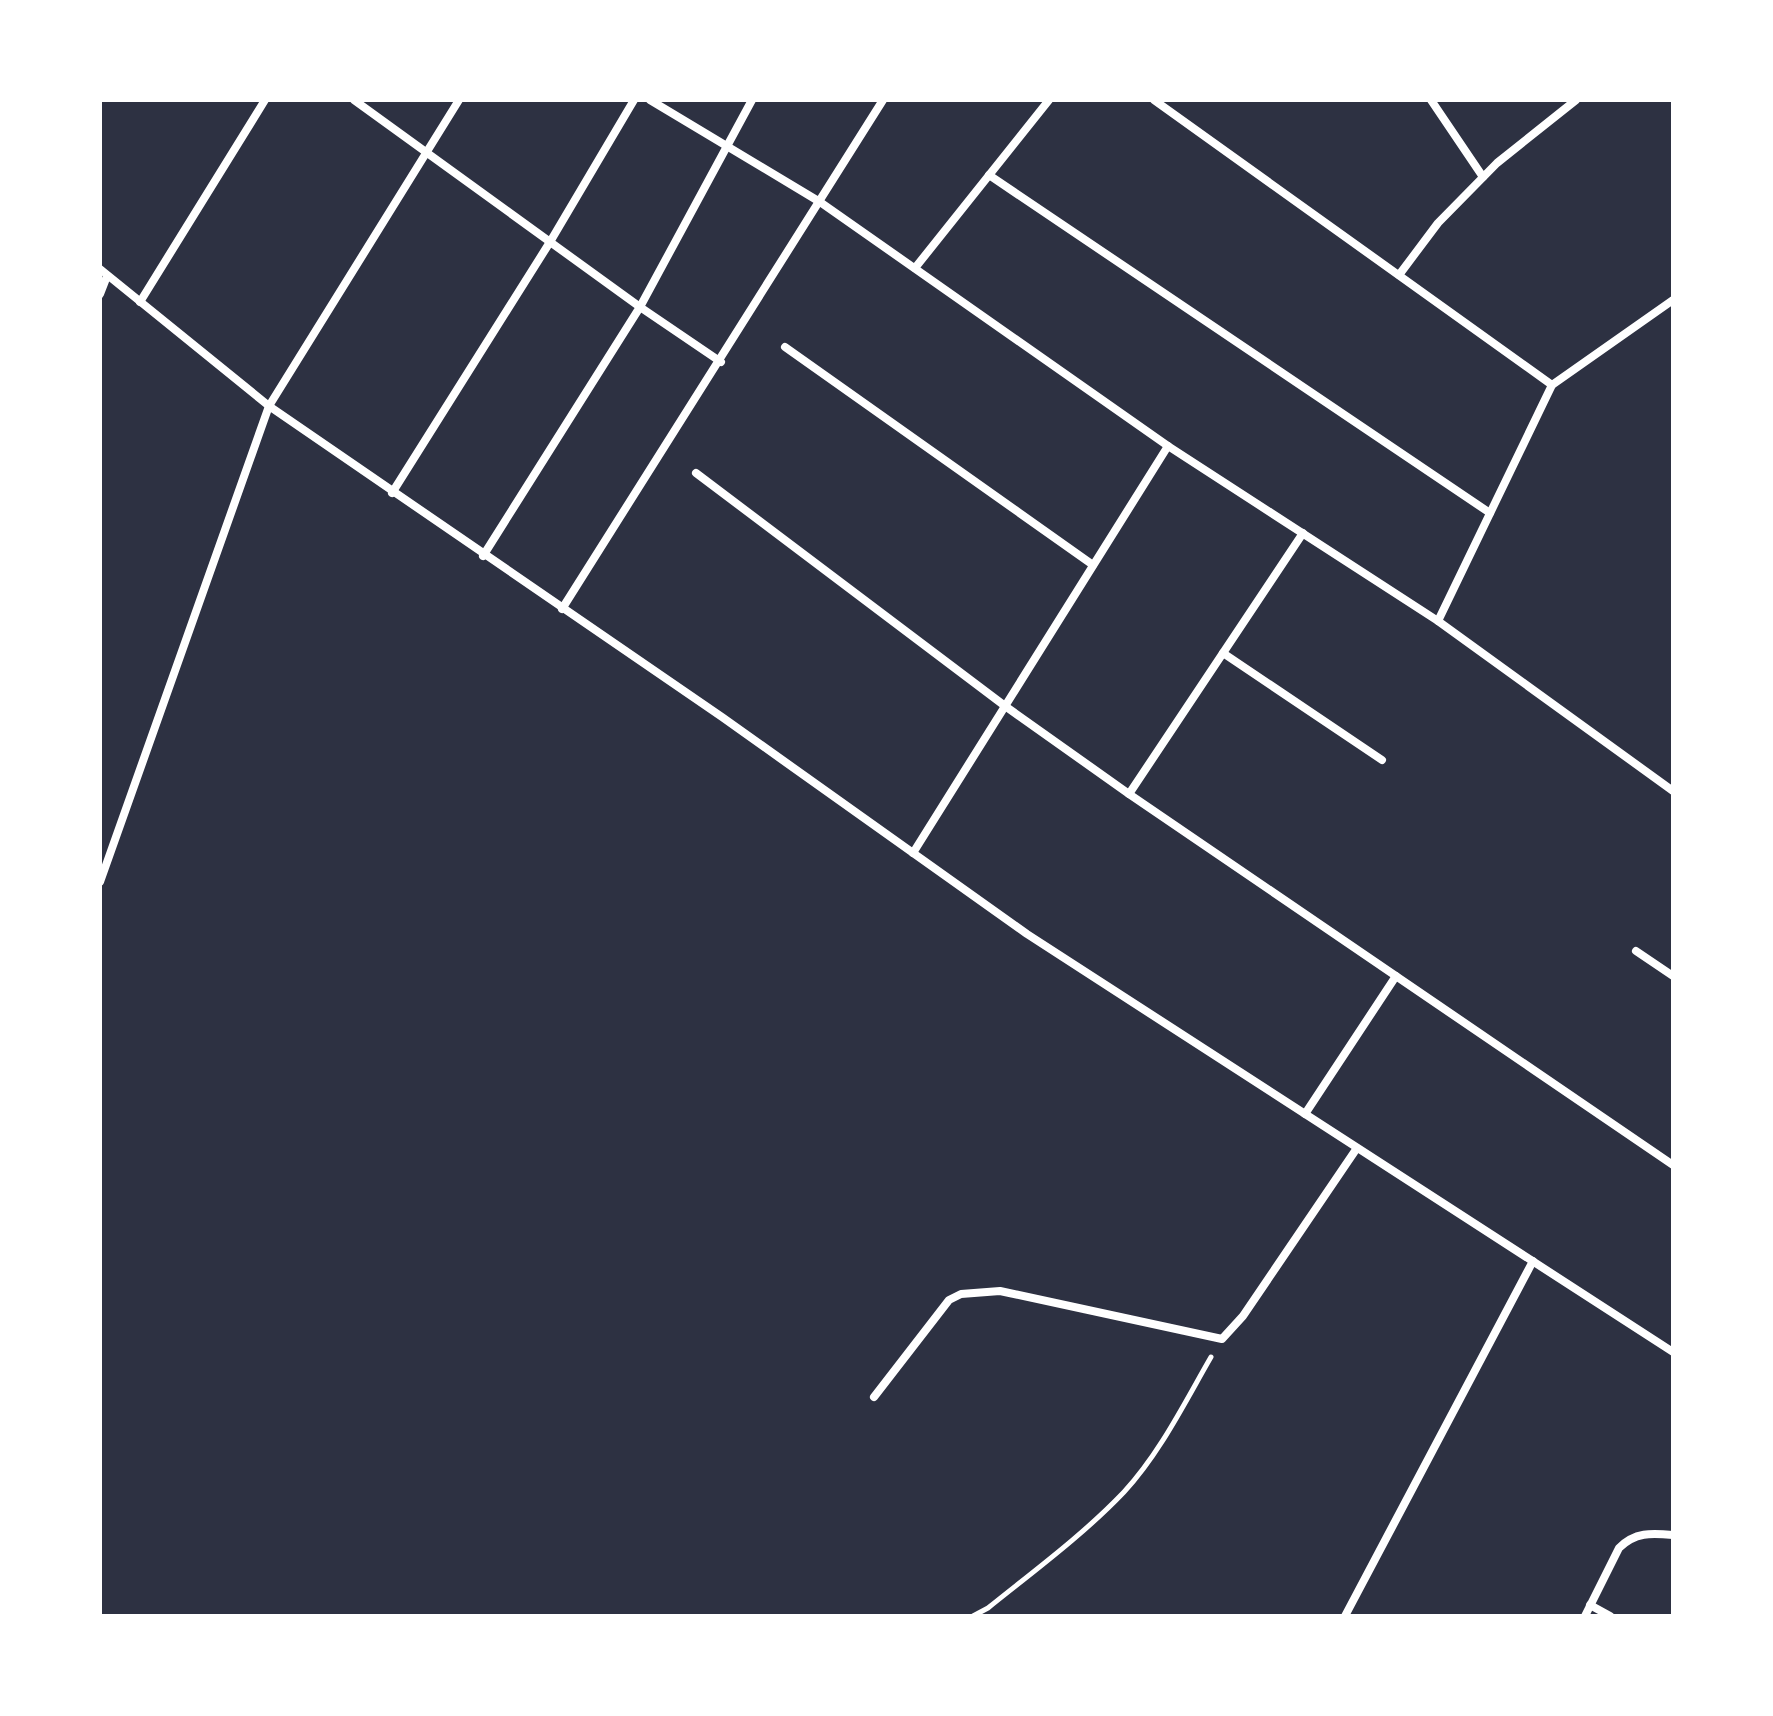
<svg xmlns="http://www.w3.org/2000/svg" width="1773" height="1716" viewBox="0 0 1773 1716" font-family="Barlow,sans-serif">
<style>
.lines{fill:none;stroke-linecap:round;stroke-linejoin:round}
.path{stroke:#fff;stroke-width:5}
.minor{stroke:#fff;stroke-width:8}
</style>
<rect width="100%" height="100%" fill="#2d3142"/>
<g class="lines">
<path class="path" d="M973 1616 988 1608C1034 1571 1083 1535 1124 1492 1160 1453 1185 1402 1211 1357"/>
<g class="minor">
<path d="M354 100 640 307 483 556"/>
<path d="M650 100 820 202 1168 446 1438 621"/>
<path d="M1154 100 1552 385"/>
<path d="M1431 100 1483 177"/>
<path d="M989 175 1490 513"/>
<path d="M915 268 1049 100"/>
<path d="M100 269 269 406 722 717 1027 934 1673 1352"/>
<path d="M1399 275 1438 223 1497 163 1576 100"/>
<path d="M100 294 107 276"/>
<path d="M1673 300 1552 385 1438 621 1673 791"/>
<path d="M140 302 265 100"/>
<path d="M785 347 1093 565"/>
<path d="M721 362 640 307 752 100"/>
<path d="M696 473 1005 706 1129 794 1673 1165"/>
<path d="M392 493 550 242 634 100"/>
<path d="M562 609 883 100"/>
<path d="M1223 653 1382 760"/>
<path d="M1129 794 1303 533"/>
<path d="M913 853 1168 446"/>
<path d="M100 882 269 406 459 100"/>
<path d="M1636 951 1673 976"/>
<path d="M1305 1114 1396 976"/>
<path d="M874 1397 949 1300 961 1294 1000 1291 1222 1339 1243 1316 1357 1148"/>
<path d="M1590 1605 1610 1616"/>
<path d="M1345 1616 1533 1261"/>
<path d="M1585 1616 1619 1548C1635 1532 1651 1533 1673 1535"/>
</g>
</g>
<rect width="1773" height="1716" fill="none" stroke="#ffffff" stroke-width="204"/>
</svg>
